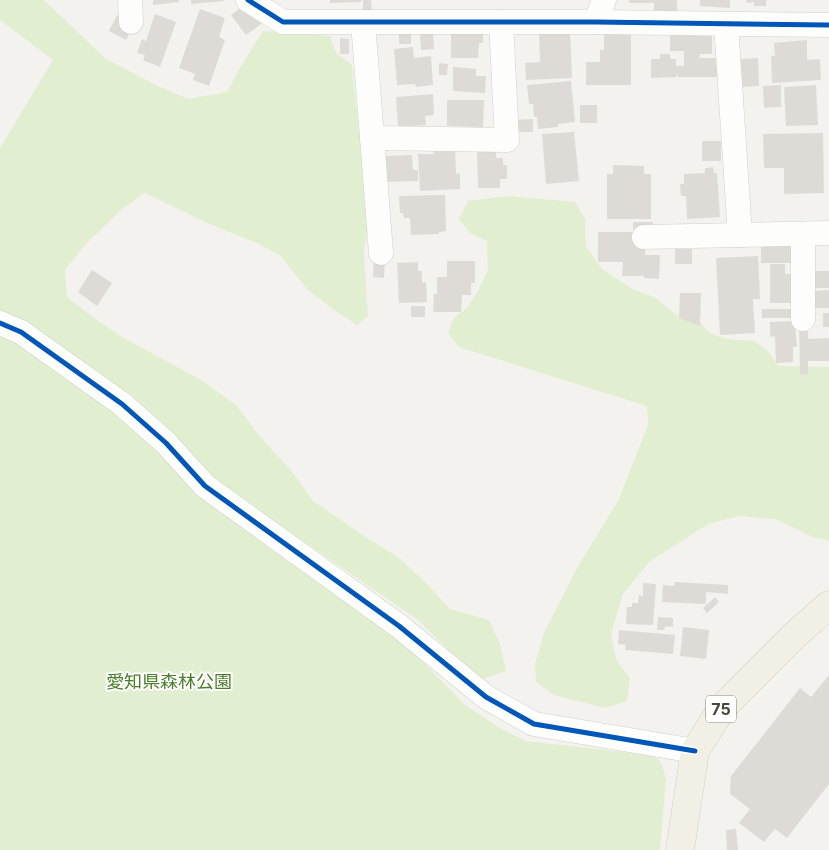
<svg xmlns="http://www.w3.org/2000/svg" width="829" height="850" viewBox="0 0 829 850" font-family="Inter,'Noto Sans JP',sans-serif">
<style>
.green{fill:#e1eecf}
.building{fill:#dedbd6}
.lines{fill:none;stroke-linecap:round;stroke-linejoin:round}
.minor-casing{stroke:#d2d0cb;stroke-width:25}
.major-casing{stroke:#d6cebb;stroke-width:29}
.minor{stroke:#fdfdfc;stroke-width:24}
.major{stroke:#f2efe6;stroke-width:28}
.cycleway-casing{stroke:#fff;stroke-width:8}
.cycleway{stroke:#0057b8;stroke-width:5}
.labels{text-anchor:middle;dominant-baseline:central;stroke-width:4;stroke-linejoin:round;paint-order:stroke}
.shield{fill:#fff;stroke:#817c74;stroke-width:1}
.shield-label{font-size:16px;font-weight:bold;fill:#4b4439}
.park-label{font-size:18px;fill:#4a7f2a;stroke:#fff}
</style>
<rect width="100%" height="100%" fill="#f4f2ee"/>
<g class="green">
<path d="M0 0H44L106 59 156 85 188 99 227 92 241 66 263 31 330 36 336 53 352 65 368 225 364 251 366 289 368 316 357 325 330 307 307 289 281 256 259 244 207 223 145 193 122 209 86 244 65 270 67 297 90 315 122 337 201 380 236 405 261 438 290 469 313 501 370 540 397 556 423 580 450 609 489 620 500 644 506 671 479 680 418 620 219 483 0 314V148L53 60 0 20Z"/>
<path d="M507 196 575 202 585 219 586 247 602 269 632 289 654 297 674 313 684 319 699 321 711 334 727 339 754 341 769 352 778 366 829 367V541L813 537 775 519 739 516 708 524 649 562 623 594 611 634 616 660 630 678 627 701 605 708 554 695 536 682 535 664 544 633 577 568 618 501 648 425 647 406 459 347 448 333 454 318 467 308 478 291 488 269 487 241 470 233 459 219 468 201Z"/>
<path d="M0 329 19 337 398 636 465 705 500 728 526 741 650 755 657 758 662 765 666 779 660 850H0Z"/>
</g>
<g class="building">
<path d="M153 0H179V2L153 5Z"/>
<path d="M191 0H224V1L191 4Z"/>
<path d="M330 0H361V2L330 3Z"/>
<path d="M363 0H371L372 12H363Z"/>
<path d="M629 0H677V11H654V3H629Z"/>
<path d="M700 0H730V8L700 6Z"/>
<path d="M746 0H766V6H754V2L747 3Z"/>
<path d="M247 3 264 22 246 35 231 15Z"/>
<path d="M200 9 225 18 219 37 225 40 209 86 193 80 195 74 179 68Z"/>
<path d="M155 14 176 22 160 67 143 60 145 55 137 53 142 39 146 41Z"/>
<path d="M117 15 134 24 126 40 109 31Z"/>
<path d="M604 28H631V85H586V62H600V50H604Z"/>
<path d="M399 30 411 31V44H399Z"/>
<path d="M712 30V54H700L699 58H718V77H677V71L676 77 651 78V59H660V54H670V59H676V66H684V51H670V31Z"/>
<path d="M451 31H483V43H479L478 58H451Z"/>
<path d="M570 31 572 78 526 80 525 63 540 62 539 32Z"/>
<path d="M420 33H433L434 49 421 50Z"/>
<path d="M340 38 349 39V54H340Z"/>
<path d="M807 40V60L820 59 821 80 772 83 771 56H775L774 43Z"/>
<path d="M413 47 414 58 431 56 433 85 416 87 415 84 397 85 394 49Z"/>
<path d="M758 58 759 86 742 87 740 59Z"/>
<path d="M439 63 448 64 447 75H439Z"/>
<path d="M453 67 476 69V76H486L485 93 453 91Z"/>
<path d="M571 81 575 122 558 124V127L538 129 537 117H534L533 104H529L527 85Z"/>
<path d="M781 85V107L764 108 763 86Z"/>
<path d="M816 85 818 125 786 126 784 87Z"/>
<path d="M433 94 434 115 425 116 426 125 398 127 396 97Z"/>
<path d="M447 100H484L483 127 447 126Z"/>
<rect x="580" y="105" width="17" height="18"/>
<path d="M533 119V132H514V120Z"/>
<path d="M574 132 579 181 546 184 542 134Z"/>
<path d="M823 133 824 193 784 194V168H764L763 134Z"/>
<rect x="702" y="141" width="19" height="20"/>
<path d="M455 148 456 174 460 173V189L420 191 418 154H434V149Z"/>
<path d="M477 151H496V158H503V165H507V179H500V188H478Z"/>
<path d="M412 155 413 170H418V181L381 182 387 177 386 156Z"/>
<path d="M613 165 644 166V174H651V219H607V174H613Z"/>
<path d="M713 167 714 173H717L720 217 687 219 686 196H681L680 184H684V174L705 173V168Z"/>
<path d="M445 195 446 231 439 232V234L411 235 410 218H404L403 213H400L399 196Z"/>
<rect x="633" y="222" width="20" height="8"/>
<path d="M598 232H633V241H645V255H660L659 279 644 278V276H622L623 262H598Z"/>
<path d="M761 244H787L793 250 792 263H761Z"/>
<rect x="675" y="249" width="17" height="15"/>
<path d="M758 256 760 299H753L755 333 720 335 716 258Z"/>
<path d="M374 260 385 261 384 278 373 277Z"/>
<path d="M447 261H475V283H471V295H462L461 312H433L434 294H437V277H447Z"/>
<path d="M418 262V271H422V283L426 282 427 302 399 303 397 263Z"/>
<path d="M770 264H785V274H791V303H770Z"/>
<path d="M92 270 112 283 97 306 78 292Z"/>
<path d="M811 271H829V288H812Z"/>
<path d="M829 290V308H812V291Z"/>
<path d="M680 293H701L700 326 679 318Z"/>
<rect x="411" y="306" width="14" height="11"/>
<rect x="762" y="309" width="34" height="9"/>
<rect x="823" y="313" width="6" height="14"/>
<path d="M799 320H808V339L829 338V361H808V374L800 375Z"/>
<path d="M795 321 797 347H793V362L776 363 775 336 770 337V322Z"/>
<path d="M675 582 728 585V594L706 592V604L662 602 663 585 674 586Z"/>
<path d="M643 583 656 584 653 625 626 624 627 607H632V603H638L639 595 643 596Z"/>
<path d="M715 597 719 602 707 613 703 608Z"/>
<path d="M658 617 673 618V627L665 626 664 630H657Z"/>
<path d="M683 627 709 630 706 659 680 656Z"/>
<path d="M619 630 675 635 673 654 625 650 626 645 618 644Z"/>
<path d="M829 675V784L787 838 775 829 764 842 739 823 750 809 730 794 731 776 800 688 811 697Z"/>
<path d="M736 829 738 850H727L726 830Z"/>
</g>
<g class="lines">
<defs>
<g id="minor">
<path d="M130 0 131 22"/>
<path d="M248 0 283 22H596L829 25"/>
<path d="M363 22 381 253"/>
<path d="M596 22 604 0"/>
<path d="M726 24 740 235"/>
<path d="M372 138 507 140 501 22"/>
<path d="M803 234V319"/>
<path d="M644 237 829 233"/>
<path d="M0 323 21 332 122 404 166 443 205 486 399 626 486 697 534 724 695 751"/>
</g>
<path id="major" d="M680 850 695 751 722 708 796 634 829 605"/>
</defs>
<use href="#minor" class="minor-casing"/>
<use href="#major" class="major-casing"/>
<use href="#minor" class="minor"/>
<use href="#major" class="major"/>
<defs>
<g id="cycleway">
<path d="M248 0 283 22H596L829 25"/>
<path d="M0 323 21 332 122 404 166 443 205 486 399 626 486 697 534 724 695 751"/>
</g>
</defs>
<use href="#cycleway" class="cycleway-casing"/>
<use href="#cycleway" class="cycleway"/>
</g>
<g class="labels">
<rect class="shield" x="706" y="695.5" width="30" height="27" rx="4"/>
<g class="shield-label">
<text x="721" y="709">75</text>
</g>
<g class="park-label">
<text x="169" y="681">愛知県森林公園</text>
</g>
</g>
</svg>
